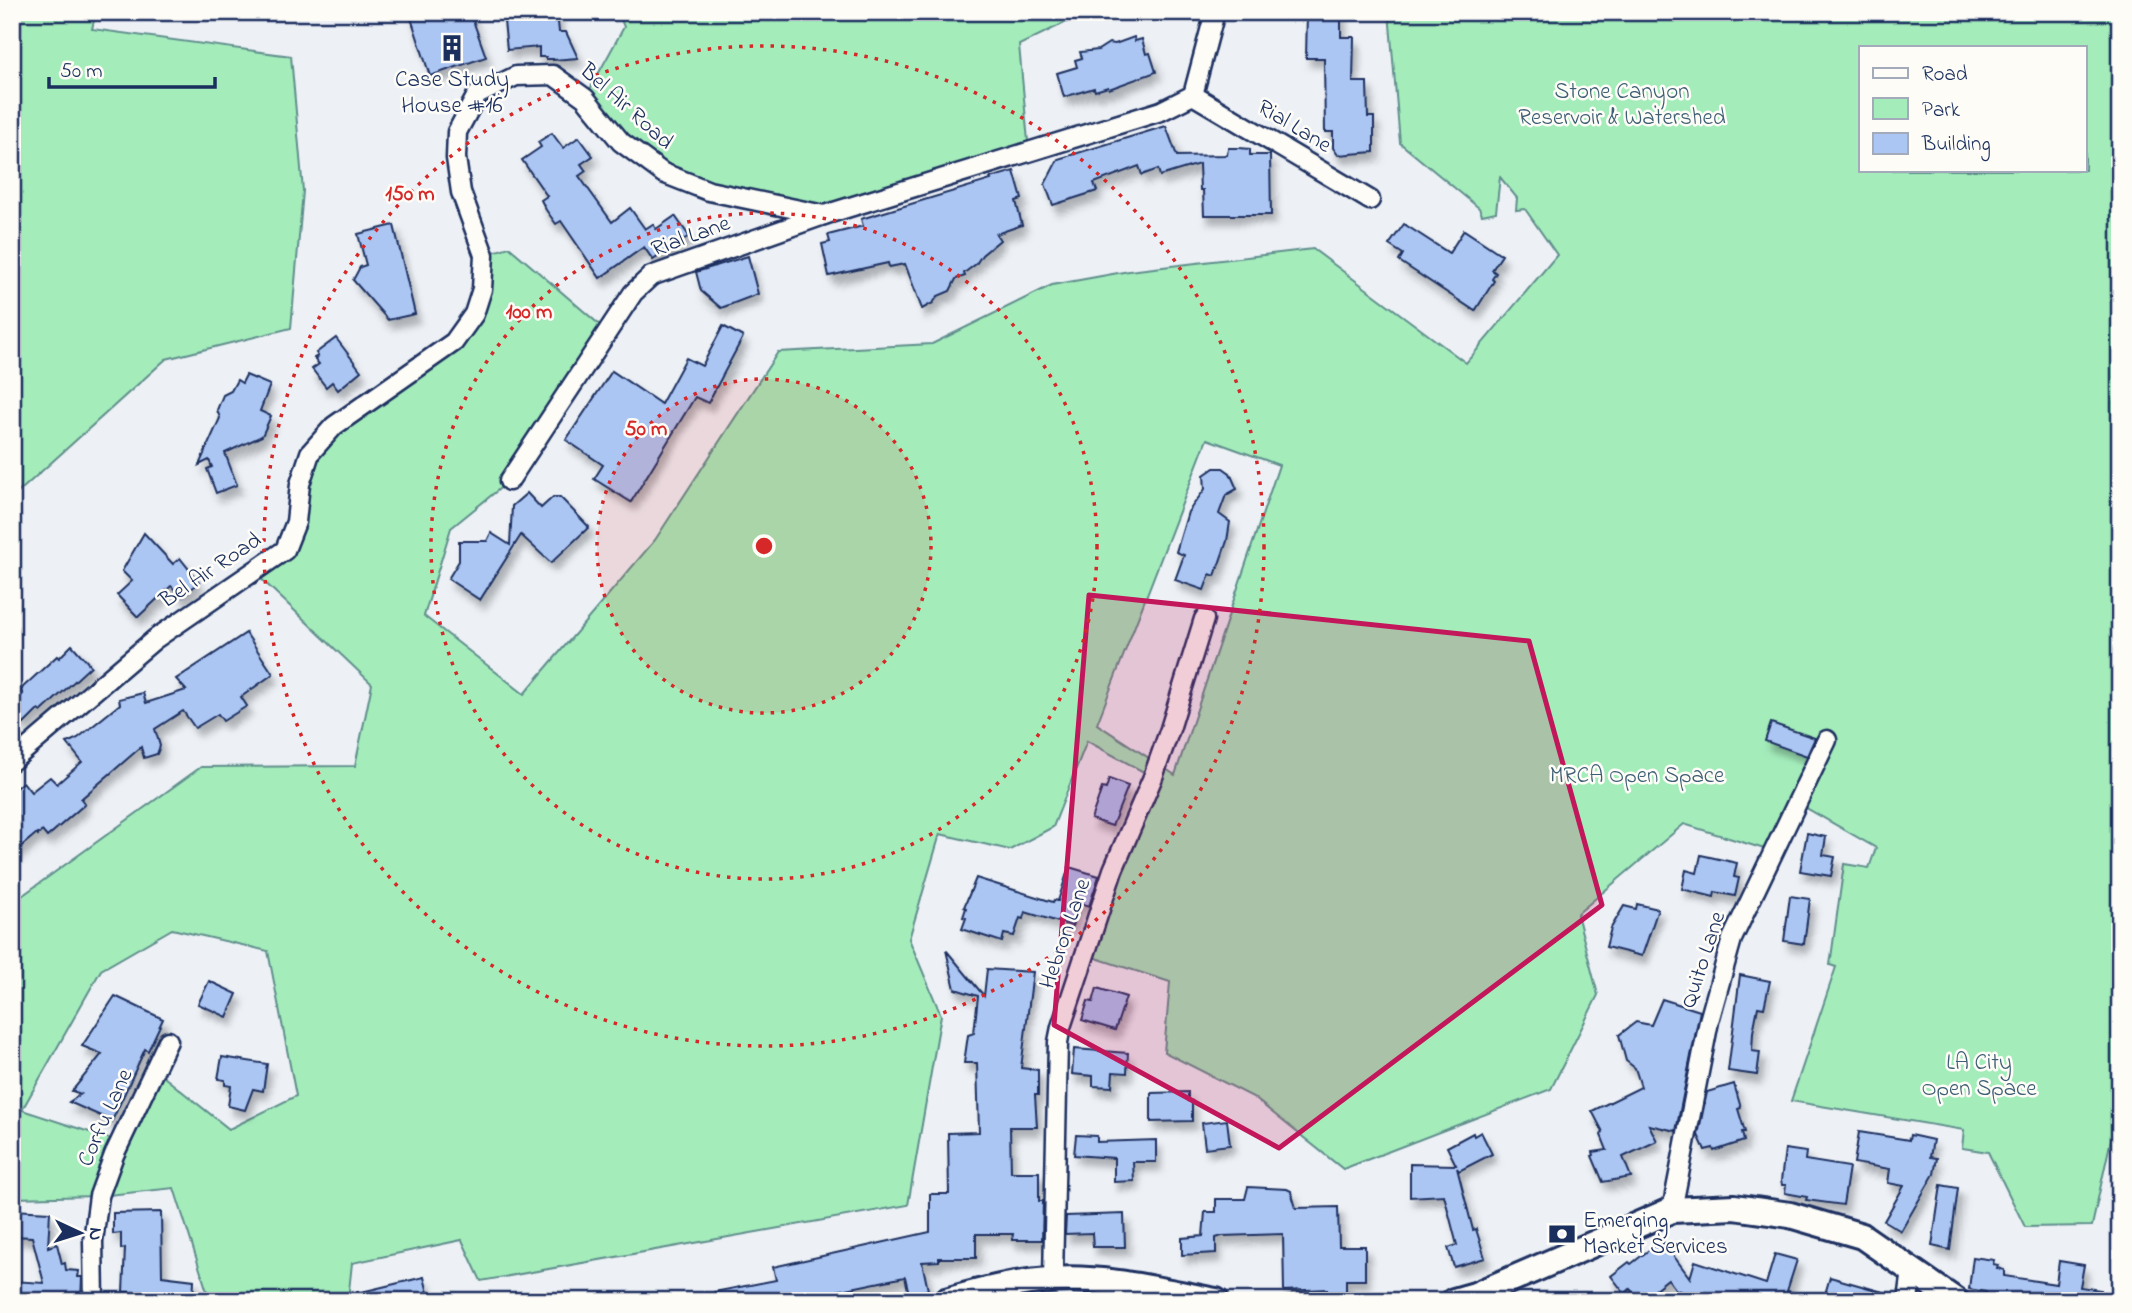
<svg xmlns="http://www.w3.org/2000/svg" width="2132" height="1313" viewBox="0 0 2132 1313" font-family="'Indie Flower',sans-serif">
<style>
.green{fill:#a4edbb;stroke:#608e8c;stroke-width:2;fill-rule:evenodd}
.building{fill:#acc6f3;stroke:#1b2f5e;stroke-width:2;filter:url(#shadow)}
.lines{fill:none;stroke-linecap:round;stroke-linejoin:round}
.minor-casing{stroke:#1b2f5e;stroke-width:23}
.secondary-casing{stroke:#1b2f5e;stroke-width:30}
.minor{stroke:#fdfcf7;stroke-width:18}
.secondary{stroke:#fdfcf7;stroke-width:24}
.marked{fill:#c2185b;fill-opacity:0.2;stroke:#c2185b;stroke-width:5;stroke-linejoin:round}
.ring{fill:none;stroke:#d62828;stroke-width:3.5;stroke-dasharray:3.5 7}
.labels{text-anchor:middle;dominant-baseline:central;stroke-width:5;stroke-linejoin:round;paint-order:stroke}
.poi-label{font-size:23px;fill:#1b2f5e;stroke:#fdfcf7}
.park-label{font-size:23px;fill:#3d5e75;stroke:#fdfcf7}
.street-label{font-size:23px;fill:#1b2f5e;stroke:#fdfcf7}
.centre{fill:#d62828;stroke:#fdfcf7;stroke-width:3.5}
.ring-label{font-size:21px;text-anchor:middle;font-weight:bold;fill:#d62828;stroke:#fdfcf7;stroke-width:5;stroke-linejoin:round;paint-order:stroke}
</style>
<defs>
<filter id="shadow"><feDropShadow dx="4.5" dy="8" stdDeviation="3.5" flood-color="#0004"/></filter>
</defs>
<rect width="100%" height="100%" fill="#edf1f6"/>
<filter id="ink" filterUnits="userSpaceOnUse"><feTurbulence type="fractalNoise" baseFrequency=".0143" numOctaves="2"/><feDisplacementMap in="SourceGraphic" scale="14" xChannelSelector="R" yChannelSelector="G"/><feConvolveMatrix kernelMatrix="1 2 1 2 8 2 1 2 1" color-interpolation-filters="sRGB"/></filter>
<g filter="url(#ink)">
<g class="green">
<path d="M12 12H96L92 29 291 56 303 191 291 328 166 359 12 498Z"/>
<path d="M618 12H1087L1019 45 1029 152 824 215 663 173 585 98 624 27Z"/>
<path d="M1389 12H2120V1098L2092 1226 2025 1227 1988 1152 1962 1148 1964 1130 1791 1101 1836 967 1830 965 1844 864 1869 868 1876 848 1799 804 1774 852 1684 824 1577 914 1598 995 1551 1089 1343 1169 1253 1097 1164 1052 1170 982 1083 954 1153 777 1087 741 1053 827 1010 850 940 834 909 939 941 1015 908 1205 481 1281 462 1240 352 1263 348 1300 210 1301 174 1188 99 1196 12 1198V903L201 767 355 766 372 684 254 572 285 550 310 453 454 342 474 314 484 255 509 247 608 332 509 481 451 528 424 616 524 694 655 540 778 352 932 344 1052 285 1129 271 1313 249 1466 363 1557 255 1525 209 1516 210 1517 198 1500 177 1496 212 1482 215 1479 208 1400 143ZM1861 47H2085V170H1861ZM1207 439 1279 465 1175 775 1097 724ZM172 929 268 951 296 1096 229 1129 154 1069 120 1142 22 1110 101 970Z"/>
</g>
<g class="building">
<path d="M409 12H470L486 57 430 76Z"/>
<path d="M503 12H557L559 32H566L578 58 553 60V59H546V57H539V47L507 50Z"/>
<path d="M1307 12H1341V37H1354L1353 82H1367L1368 117H1374V152L1338 155 1333 148V132H1325L1324 58H1306Z"/>
<path d="M1134 37 1135 41 1142 39 1146 54 1150 53 1156 72 1109 89 1108 87 1095 91 1094 88 1064 97 1057 73 1077 67 1075 60 1082 58 1080 52 1098 50 1109 43 1115 44Z"/>
<path d="M1166 126 1177 156 1227 155 1228 148H1239L1250 149V155H1270L1271 215H1204L1203 190H1200L1199 164 1160 176 1158 169 1142 175 1139 166 1094 183 1097 191 1053 205 1045 184 1058 159Z"/>
<path d="M552 133 563 148 579 137 593 156 581 164 586 171 579 176 612 222 630 208 645 229 653 224 656 229 675 216 689 236 653 260 644 247 600 278 561 221 556 224 546 210 541 200 547 196 522 160 541 147 538 142Z"/>
<path d="M1014 171 1022 199 1016 201 1022 225 996 234 1000 240 982 255 976 264 964 273 965 276 956 279 950 291 938 296 933 303 922 309 905 264 889 267 888 263 829 276 822 244 830 242 828 235 863 226 861 219 991 180 990 178Z"/>
<path d="M1404 224 1449 253 1464 230 1502 255 1492 270 1496 273 1492 279 1494 281 1475 311 1399 261 1403 254 1389 245Z"/>
<path d="M394 225 415 314 388 320 353 280 360 267 366 265 358 234Z"/>
<path d="M748 256 758 294 721 308 701 291 696 272Z"/>
<path d="M723 326 743 337 708 403 695 397 631 502 594 479 603 465 566 440 612 371 661 404 686 358 702 366Z"/>
<path d="M336 338 361 371 338 390 332 382 326 387 312 369 319 364 314 358 318 356 316 353Z"/>
<path d="M246 375 270 385 260 411 271 416 262 436 225 453 237 485 216 493 207 469 212 467 209 460 199 465 220 418 217 410 223 395 231 391 237 380 242 383Z"/>
<path d="M1214 468H1223L1230 473 1237 489 1226 495 1219 514 1230 522 1227 541 1215 576 1210 574 1204 590 1175 580 1184 555 1176 552 1188 512 1205 489 1204 475Z"/>
<path d="M527 493 541 508 553 497H560L589 527 551 563 521 535 480 600 448 579 459 561V541H487L491 533 510 545 512 506Z"/>
<path d="M144 533 173 564 180 558 199 582 183 597 171 586 138 617 117 595 132 581 122 571Z"/>
<path d="M246 633 273 674 241 697 247 706 223 721 218 714 195 728 183 711 155 729 160 746 157 754 144 758 141 747 81 799 85 804 47 837 42 831 38 835 37 833 12 854V791L23 782 31 792 50 777 57 784 82 762 67 743 78 738 120 704 119 699 143 693 146 703 186 690 176 679Z"/>
<path d="M72 645 91 666 41 712 38 710 24 724 12 711V704L23 694 21 691 23 687 57 656 59 658Z"/>
<path d="M1771 723 1815 738 1807 756 1765 741Z"/>
<path d="M1109 779 1128 786 1112 826 1091 819 1102 788 1106 789Z"/>
<path d="M1807 833 1826 837 1823 855 1835 857 1831 876 1800 871Z"/>
<path d="M1701 855 1737 863 1734 877 1739 878 1735 896 1715 892 1714 897 1682 889 1686 870 1697 873Z"/>
<path d="M1069 867 1099 876 1089 906 1080 903 1072 926 1025 912 1023 919 1020 918 1014 936 1004 934 1002 942 962 929 966 918 963 917 966 908 964 907 976 878 1053 902 1054 900 1058 901Z"/>
<path d="M1790 896 1810 899 1804 944 1784 941Z"/>
<path d="M1637 904 1658 909 1642 956 1606 947 1611 928 1624 906 1636 909Z"/>
<path d="M946 950 984 996 987 969 1033 972 1021 1068 1038 1070V1095H1035L1037 1127H1010L1011 1172H1039V1201H1043L1042 1240H1012L1013 1234H976V1258H939V1261L922 1262 928 1290 909 1294 905 1277 822 1294 823 1295 801 1301H714V1292L776 1280 773 1267 930 1232V1194H949L948 1133 979 1132 977 1063H964L968 1035 974 1033 978 996 955 989Z"/>
<path d="M1740 975 1770 981 1764 1008 1758 1007 1753 1032 1752 1051 1760 1052 1757 1075 1728 1071Z"/>
<path d="M209 981 237 994 227 1017 198 1004Z"/>
<path d="M1097 988 1126 997 1115 1030 1082 1020 1088 1001 1093 1002Z"/>
<path d="M115 996 163 1019 148 1051 145 1049 112 1121 69 1102 81 1094 72 1091 102 1054 82 1046Z"/>
<path d="M1662 999 1700 1011 1676 1131 1649 1125 1657 1141 1623 1157 1631 1177 1603 1182 1592 1156 1594 1155 1593 1152 1607 1150 1601 1135 1603 1132 1592 1111 1641 1087 1635 1068 1626 1061 1619 1035 1636 1022 1651 1025Z"/>
<path d="M1074 1049 1128 1053 1127 1073 1113 1072 1112 1087 1093 1086V1076L1072 1074Z"/>
<path d="M222 1057 267 1064 263 1091 253 1089 245 1110 228 1106 231 1086 225 1085V1080L218 1079Z"/>
<path d="M1734 1084 1741 1108 1738 1109 1745 1132H1742L1744 1141 1714 1151 1713 1148 1705 1150 1698 1135 1707 1092Z"/>
<path d="M1188 1092V1101H1192V1121L1151 1122V1093Z"/>
<path d="M1227 1120 1230 1145 1205 1148 1202 1123Z"/>
<path d="M1481 1132 1492 1154 1459 1171 1457 1168 1473 1230 1476 1229 1485 1258 1454 1267 1448 1248 1457 1245 1444 1195 1410 1197V1164L1456 1165 1447 1147 1473 1133 1474 1136Z"/>
<path d="M1859 1132 1903 1139 1909 1140 1910 1135 1933 1140 1930 1157 1937 1158 1934 1174 1901 1231 1884 1221 1904 1186 1888 1183 1890 1169 1854 1163Z"/>
<path d="M1076 1135 1097 1136V1142L1156 1140V1162H1133L1134 1181 1114 1182V1158L1074 1155Z"/>
<path d="M1785 1149 1806 1152 1805 1160 1849 1167 1843 1205 1806 1200 1807 1197 1785 1193 1786 1185H1782L1781 1181Z"/>
<path d="M1941 1185 1958 1188 1950 1250 1932 1246Z"/>
<path d="M1248 1187 1287 1189 1291 1191 1296 1208 1338 1207 1339 1246H1365V1280H1346V1299L1327 1298V1289L1284 1291 1283 1234 1222 1236 1216 1238V1253L1182 1255V1238L1203 1236 1205 1212H1216V1199H1245Z"/>
<path d="M12 1210 50 1212 48 1247 57 1244 62 1264 65 1263 66 1270 79 1271 78 1277H82L81 1301H12V1281L44 1283 32 1237 12 1236Z"/>
<path d="M161 1212 162 1276 194 1280 193 1301H128L129 1292H123L125 1248 121 1249V1233L113 1234V1213Z"/>
<path d="M1124 1214 1125 1247H1093L1092 1233 1065 1234 1066 1216Z"/>
<path d="M1658 1243 1660 1246 1664 1243 1690 1278 1695 1261 1766 1284 1775 1254 1797 1260 1787 1291 1805 1296V1301H1715L1676 1290 1668 1279 1640 1301 1630 1289 1625 1294 1611 1276 1629 1262 1631 1264Z"/>
<path d="M1973 1257 1994 1260 1993 1264 1998 1265 1997 1268 2004 1270V1276L2056 1284 2059 1261 2084 1265 2080 1287 2101 1290 2100 1301H2007L1985 1298 1986 1292 1969 1289Z"/>
<path d="M424 1277 430 1301H354L353 1294Z"/>
<path d="M1830 1277 1897 1296 1896 1301H1823Z"/>
</g>
<g class="lines">
<defs>
<g id="minor">
<path d="M1193 95 1370 200"/>
<path d="M509 481 633 293 651 276 824 215"/>
<path d="M12 761 155 639 285 550 296 522 300 484 310 453 334 426 454 342 474 314 482 289 484 255 461 192 456 158 457 132 477 95 516 76 553 75 585 98 621 142 663 173 709 191 824 215 1161 111 1193 95 1215 12"/>
<path d="M1672 1210 1709 1021 1732 939 1827 740"/>
<path d="M1053 1279 1058 1042 1061 1027 1113 870 1153 777 1170 729 1204 619"/>
<path d="M94 1301 93 1241 99 1196 114 1155 168 1041"/>
<path d="M1908 1301 1912 1270"/>
</g>
<g id="secondary">
<path d="M946 1301C981 1291 1015 1282 1051 1280 1106 1276 1162 1291 1216 1301"/>
<path d="M1454 1301 1475 1295 1672 1210 1734 1207 1790 1215 1862 1236 1956 1301"/>
</g>
</defs>
<use href="#minor" class="minor-casing"/>
<use href="#secondary" class="secondary-casing"/>
<use href="#minor" class="minor"/>
<use href="#secondary" class="secondary"/>
</g>
</g>
<path class="marked" d="M1089 595 1529 641 1602 905 1279 1148 1054 1025Z"/>
<circle cx="764" cy="546" r="167" fill="#d62828" fill-opacity=".12"/>
<g class="ring">
<circle cx="764" cy="546" r="167"/>
<circle cx="764" cy="546" r="333"/>
<circle cx="764" cy="546" r="500"/>
</g>
<defs>
<symbol id="building-bare" viewBox="-9 -9 18 18"><path d="M-4-6H4V6H1V3H-1V6H-4ZM-2.5-4.3h1.7v1.8h-1.7ZM.8-4.3h1.7v1.8H.8ZM-2.5-1h1.7V.8h-1.7ZM.8-1h1.7V.8H.8Z" fill="#1b2f5e" stroke="#fdfcf7" stroke-width="2.5" paint-order="stroke"/></symbol>
<symbol id="bank-bare" viewBox="-9 -9 18 18"><path d="M-6-4H6V4H-6ZM0-2.3a2.3 2.3 0 1 0 0 4.6a2.3 2.3 0 1 0 0-4.6Z" fill="#1b2f5e" stroke="#fdfcf7" stroke-width="2.5" paint-order="stroke"/></symbol>
</defs>
<g fill-rule="evenodd">
<use href="#building-bare" x="433" y="29" width="38" height="38"/>
<use href="#bank-bare" x="1543" y="1215" width="38" height="38"/>
</g>
<g class="labels">
<g class="poi-label">
<text x="452" y="80">Case Study<tspan x="452" dy="26">House #16</tspan></text>
<text x="1583" y="1221" text-anchor="start">Emerging<tspan x="1583" dy="26">Market Services</tspan></text>
</g>
<g class="park-label">
<text x="1622" y="92">Stone Canyon<tspan x="1622" dy="26">Reservoir &amp; Watershed</tspan></text>
<text x="1637" y="776">MRCA Open Space</text>
<text x="1979" y="1063">LA City<tspan x="1979" dy="26">Open Space</tspan></text>
</g>
<g class="street-label">
<text transform="translate(626 107) rotate(42)">Bel Air Road</text>
<text transform="translate(1294 127) rotate(31)">Rial Lane</text>
<text transform="translate(691 237) rotate(-20)">Rial Lane</text>
<text transform="translate(211 571) rotate(-34)">Bel Air Road</text>
<text transform="translate(1066 934) rotate(-71)">Hebron Lane</text>
<text transform="translate(1704 960) rotate(-72)">Quito Lane</text>
<text transform="translate(106 1118) rotate(-66)">Corfu Lane</text>
</g>
</g>
<circle cx="764" cy="546" r="10" class="centre"/>
<g class="ring-label">
<text x="410" y="200">150 m</text>
<text x="529" y="318">100 m</text>
<text x="646" y="435">50 m</text>
</g>
<rect width="2132" height="1313" fill="none" stroke="#fdfcf7" stroke-width="42"/>
<rect x="21" y="21" width="2090" height="1271" fill="none" stroke="#1b2f5e" stroke-width="2.5" filter="url(#ink)"/>
<rect x="1859" y="46" width="228" height="126" fill="#fdfcf7" stroke="#a3aaba" stroke-width="2"/>
<rect x="1873" y="68" width="35" height="10" fill="#fdfcf7" stroke="#a3aaba" stroke-width="2"/>
<text x="1922" y="80" font-size="21" fill="#1b2f5e">Road</text>
<rect x="1873" y="98" width="35" height="21" fill="#a4edbb" stroke="#a3aaba" stroke-width="2"/>
<text x="1922" y="116" font-size="21" fill="#1b2f5e">Park</text>
<rect x="1873" y="133" width="35" height="21" fill="#acc6f3" stroke="#a3aaba" stroke-width="2"/>
<text x="1922" y="150" font-size="21" fill="#1b2f5e">Building</text>
<g transform="translate(80 1233) rotate(94)" stroke="#fdfcf7" stroke-width="5" paint-order="stroke">
<path d="M0-5L12 26L0 18L-12 26Z" fill="#1b2f5e"/>
<text y="-10" font-size="19" font-weight="bold" text-anchor="middle" fill="#1b2f5e">N</text>
</g>
<path d="M49 77v10h166v-10" fill="none" stroke="#1b2f5e" stroke-width="3.5"/>
<text x="60" y="77" font-size="21" fill="#1b2f5e" stroke="#fdfcf7" stroke-width="5" paint-order="stroke">50 m</text>
</svg>
